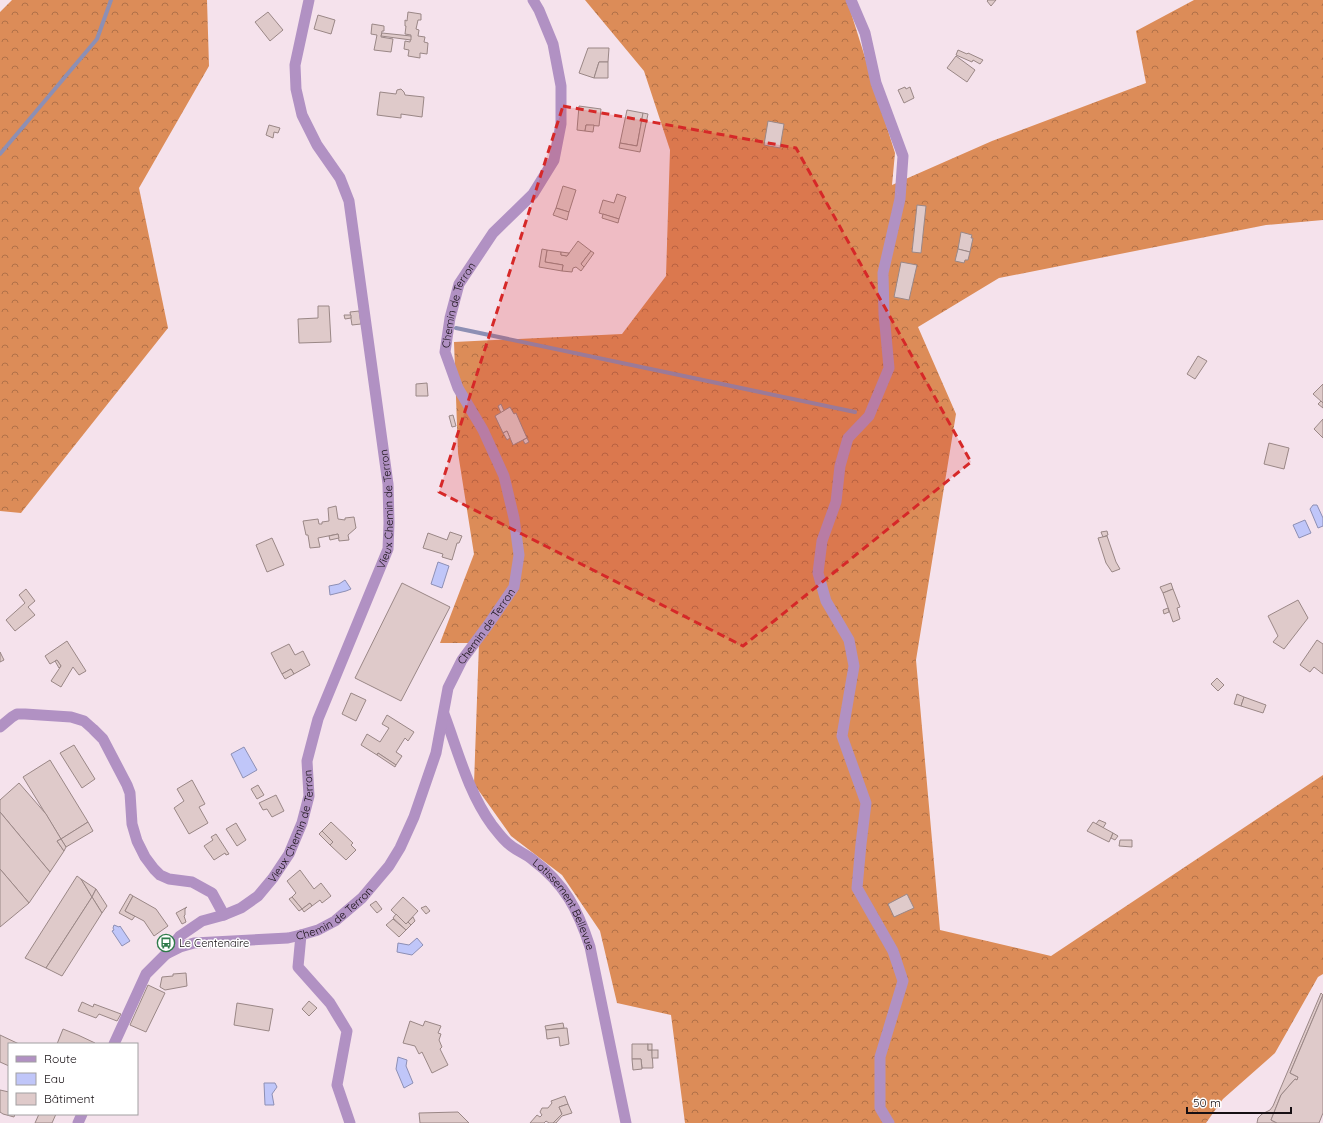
<svg xmlns="http://www.w3.org/2000/svg" width="1323" height="1123" viewBox="0 0 1323 1123" font-family="Quicksand,sans-serif">
<style>
.forest{fill:url(#forest-crowns)}
.water{fill:#c0c6f9;stroke:#8d8fb4}
.lines{fill:none;stroke-linecap:round;stroke-linejoin:round}
.stream{stroke:#8d8fb4;stroke-width:4}
.building{fill:#dfcaca;stroke:#9a8786}
.minor{stroke:#b191c3;stroke-width:11}
.tertiary{stroke:#b191c3;stroke-width:11}
.marked{fill:#d62828;fill-opacity:0.2;stroke:#d62828;stroke-width:3;stroke-dasharray:8 5;stroke-linejoin:round}
.labels{text-anchor:middle;dominant-baseline:central;stroke-width:3;stroke-linejoin:round;paint-order:stroke}
.street-label{font-size:11px;fill:#160f13;stroke:#fff}
.poi-label{font-size:11px;fill:#160f13;stroke:#fff;text-anchor:start}
</style>
<defs>
<pattern id="forest-crowns" width="20" height="18" patternUnits="userSpaceOnUse"><rect width="20" height="18" fill="#dc8c58"/><path d="M2 6a3 3 0 1 1 6 0M12 15a3 3 0 1 1 6 0" fill="none" stroke="#b17148"/></pattern>
</defs>
<rect width="100%" height="100%" fill="#f5e2ec"/>
<g class="forest">
<path d="M12 0H207L209 66 139 188 168 328 21 513 0 511V12Z"/>
<path d="M585 0H847L895 153 892 185 992 141 1146 83 1136 31 1194 0H1323V220L1266 225 999 278 918 327 956 414 916 660 940 930 1051 956 1323 775V974L1318 977 1275 1053 1223 1099 1206 1123H685L671 1015 617 1003 600 931 562 875 511 836 474 784 479 643H440L474 554 458 453 454 342 622 334 666 276 670 150 644 71Z"/>
</g>
<g class="water">
<path d="M1313 505H1317L1323 518V526L1318 528 1310 509Z"/>
<path d="M1305 520 1311 533 1299 538 1293 525Z"/>
<path d="M438 562 449 566 442 588 431 584Z"/>
<path d="M345 580 351 589 346 591 330 595 329 586 339 584Z"/>
<path d="M244 747 257 770 243 778 231 754Z"/>
<path d="M114 925 119 927 120 926 130 941 122 946 112 931 114 930 113 928Z"/>
<path d="M417 938 423 945 412 955 397 952 398 943 409 945Z"/>
<path d="M398 1057 407 1060 406 1066 413 1083 404 1088 396 1069Z"/>
<path d="M264 1083H275L277 1087 272 1094 274 1105H265Z"/>
</g>
<g class="lines">
<g class="stream">
<path d="M0 154 97 39 111 0"/>
<path d="M456 328 855 412"/>
</g>
</g>
<g class="building">
<path d="M988 0H996L991 6 987 1Z"/>
<path d="M268 12 283 30 270 41 255 22Z"/>
<path d="M408 12 421 14V20H418L416 29 419 30 418 36 425 37 424 42 428 43 427 54 420 53V58L408 56 409 50 404 49 405 41 410 42 411 35 405 34 406 26H405V20L407 21Z"/>
<path d="M318 15 335 20 331 34 314 29Z"/>
<path d="M372 24 384 26V31H382L381 37 393 39 391 52 374 50 377 35 371 34Z"/>
<path d="M382 33 411 36V40L381 36Z"/>
<path d="M588 48H609L608 62H599L594 78 579 73Z"/>
<path d="M958 50 967 54 968 53 983 60 980 64 973 60 972 62 956 55Z"/>
<path d="M956 56 975 70 967 82 947 68Z"/>
<path d="M599 62H608V78H594Z"/>
<path d="M905 87 906 89 910 87 914 98 904 103 898 90Z"/>
<path d="M401 89 404 92 405 95 424 97 422 117 401 114V118L377 115 380 92 396 94 397 90Z"/>
<path d="M579 106 601 109 599 126 586 125 585 131 577 130Z"/>
<path d="M627 110 643 113 637 146 620 143Z"/>
<path d="M643 113 648 114 640 152 619 148 620 143 637 146Z"/>
<path d="M768 121 784 124 780 148 764 145Z"/>
<path d="M269 125 280 128 278 133 274 132 273 138 266 135Z"/>
<path d="M586 125H594L593 132 585 131Z"/>
<path d="M563 186 576 190 569 212 556 208Z"/>
<path d="M617 194 626 197 619 219 599 213 603 200 614 203Z"/>
<path d="M917 205 926 206 921 253 912 252Z"/>
<path d="M556 208 569 212 567 220 553 215Z"/>
<path d="M603 214 619 219 618 223 602 218Z"/>
<path d="M961 232 972 235 971 238H973L970 252 958 249Z"/>
<path d="M578 241 591 251 581 264 584 267 581 271 576 267 573 268 572 272 562 271 563 265 545 262 547 250 561 252V255L567 256Z"/>
<path d="M542 249 547 250 545 262 563 265 562 271 539 267Z"/>
<path d="M958 249 970 252 968 260H965L964 263 955 261Z"/>
<path d="M591 251 594 253 584 267 581 264Z"/>
<path d="M561 252 569 253 567 256 561 255Z"/>
<path d="M901 262 917 265 909 300 894 297Z"/>
<path d="M318 306H329L331 342 299 343 298 319 318 318Z"/>
<path d="M359 311 361 324 352 325 350 312Z"/>
<path d="M344 315H351V318L345 319Z"/>
<path d="M1198 356 1207 361 1195 379 1187 374Z"/>
<path d="M427 383 428 396H416V384Z"/>
<path d="M1323 384V403L1313 394Z"/>
<path d="M1321 401 1323 403V408L1318 404Z"/>
<path d="M501 404 504 411 501 413 498 406Z"/>
<path d="M510 407 514 414 516 413 527 438 513 445 507 431 503 433 495 416Z"/>
<path d="M453 415 456 426 452 427 449 416Z"/>
<path d="M1323 419V438L1314 429Z"/>
<path d="M507 431 510 438 507 440 503 433Z"/>
<path d="M527 438 529 442 525 444 523 440Z"/>
<path d="M1269 443 1289 448 1284 469 1264 464Z"/>
<path d="M336 506 338 519 345 520V518L354 517 356 528 348 535 349 540 339 541 338 534 318 538 320 547 310 548 308 535H306L303 521 318 519 319 524H322V522L329 521 328 508Z"/>
<path d="M1107 531 1108 535 1103 537 1101 532Z"/>
<path d="M450 532 462 536 459 543H457L452 560 442 557 443 554 423 548 428 533 447 540Z"/>
<path d="M338 534 339 538 330 540 329 536Z"/>
<path d="M1107 536 1116 562 1120 569 1112 572 1106 563 1098 538Z"/>
<path d="M272 538 284 565 267 572 256 545Z"/>
<path d="M402 583 450 607 401 701 355 678Z"/>
<path d="M1171 583 1173 589 1163 593 1160 587Z"/>
<path d="M26 589 35 601 28 607 35 615 15 631 6 620 25 603 19 595Z"/>
<path d="M1173 589 1180 607 1177 608 1180 619 1173 622 1163 593Z"/>
<path d="M1298 600 1308 618 1284 649 1273 642 1278 636 1268 616Z"/>
<path d="M1168 608 1169 612 1164 614 1163 610Z"/>
<path d="M1317 640 1323 644V674L1314 667 1310 672 1300 665Z"/>
<path d="M67 641 86 671 79 675 73 667 61 687 51 681 61 666 57 660 50 664 45 656Z"/>
<path d="M289 644 295 655 303 651 310 665 294 674 291 669 282 674 271 653Z"/>
<path d="M0 652 4 660 0 662Z"/>
<path d="M57 660 61 666 59 668 55 661Z"/>
<path d="M291 669 294 674 285 679 282 674Z"/>
<path d="M1217 678 1224 685 1218 691 1211 684Z"/>
<path d="M351 693 366 700 356 721 342 714Z"/>
<path d="M1237 694 1244 697 1241 706 1234 704Z"/>
<path d="M1244 697 1266 705 1263 713 1241 706Z"/>
<path d="M387 715 414 732 408 741 405 738 396 752 402 756 396 765 378 753 377 755 361 745 367 734 380 742 389 728 382 724Z"/>
<path d="M74 745 95 779 82 788 60 753Z"/>
<path d="M378 753 396 765 395 767 377 755Z"/>
<path d="M50 760 88 822 61 839 23 777Z"/>
<path d="M192 780 205 804 199 807 208 823 189 834 174 808 184 801 177 789Z"/>
<path d="M19 783 46 814 61 839 57 841 64 851 50 872 0 812V800Z"/>
<path d="M258 785 264 795 257 799 251 789Z"/>
<path d="M276 795 284 811 272 817 267 809 263 810 259 803Z"/>
<path d="M0 812 50 872 29 903 0 869Z"/>
<path d="M1099 820 1106 823 1103 828 1096 824Z"/>
<path d="M88 822 93 831 66 847 61 839Z"/>
<path d="M331 822 353 843 351 845 356 850 346 860 330 845 333 842 322 831Z"/>
<path d="M1093 822 1113 833 1109 842 1087 831Z"/>
<path d="M236 823 246 840 237 846 226 829Z"/>
<path d="M322 831 333 842 330 845 319 834Z"/>
<path d="M1113 833 1118 836 1115 840 1111 838Z"/>
<path d="M216 834 229 854 226 855 225 853 214 860 204 846 213 840 211 837Z"/>
<path d="M61 839 66 847 64 851 57 841Z"/>
<path d="M1120 840H1132V847L1119 846Z"/>
<path d="M0 869 29 903 0 927Z"/>
<path d="M300 870 314 889 321 883 331 896 322 903 320 900 312 906 310 903 302 909 292 897 296 893 287 881Z"/>
<path d="M77 876 81 879 92 897 46 968 25 958Z"/>
<path d="M81 879 96 889 92 897Z"/>
<path d="M96 889 107 906 102 913 92 897Z"/>
<path d="M130 894 133 896 125 911 135 916 132 920 119 913Z"/>
<path d="M907 894 914 908 894 917 888 904Z"/>
<path d="M133 896 156 909 168 926 154 936 144 921 125 911Z"/>
<path d="M92 897 102 913 62 976 46 968Z"/>
<path d="M292 897 302 909 299 911 289 899Z"/>
<path d="M403 897 418 911 406 924 391 910Z"/>
<path d="M376 901 382 909 377 913 370 905Z"/>
<path d="M310 903 312 906 304 912 302 909Z"/>
<path d="M426 906 430 911 426 914 421 908Z"/>
<path d="M187 907 185 909V915L184 916 186 922 182 924 176 913Z"/>
<path d="M396 914 406 924 408 922 411 925 406 930 393 918Z"/>
<path d="M413 917 415 921 411 925 408 922Z"/>
<path d="M393 919 406 930 399 937 386 925Z"/>
<path d="M186 973 187 986 165 990 160 987 162 977 173 976V974Z"/>
<path d="M148 985 165 993 146 1032 130 1025Z"/>
<path d="M1321 993 1323 995 1290 1073 1298 1077 1297 1080 1295 1079 1281 1095 1271 1120 1277 1123H1257L1258 1118 1262 1114 1270 1110 1273 1106Z"/>
<path d="M1323 995V1113L1319 1123H1277L1271 1120 1281 1095 1295 1079 1297 1080 1298 1077 1290 1073Z"/>
<path d="M309 1001 317 1008 309 1016 302 1009Z"/>
<path d="M82 1002 93 1007 94 1004 121 1014 117 1021 99 1014 96 1018 78 1011Z"/>
<path d="M237 1003 273 1009 269 1031 234 1025Z"/>
<path d="M410 1021 423 1026 425 1021 441 1026 438 1033 441 1034 439 1040 442 1047 440 1049 448 1065 432 1073 422 1052 419 1054 415 1046 403 1043Z"/>
<path d="M563 1023 564 1028 546 1030 545 1026Z"/>
<path d="M567 1028 569 1044 560 1046 559 1037 547 1039 546 1030Z"/>
<path d="M63 1029 78 1035 95 1043V1044H57Z"/>
<path d="M0 1035 19 1044H9V1066L0 1062Z"/>
<path d="M632 1044H648V1050H652L653 1068H642L641 1059H632Z"/>
<rect x="648" y="1044" width="4" height="6"/>
<rect x="652" y="1050" width="6" height="8"/>
<path d="M632 1059H641L642 1069 633 1070Z"/>
<path d="M0 1090 9 1092V1114H15L14 1117 3 1114 0 1112Z"/>
<path d="M565 1096 568 1104 559 1107 562 1114 553 1123H549L546 1121 544 1123H530L537 1115 540 1117 542 1115 540 1112 542 1108H548L552 1103 551 1101Z"/>
<path d="M568 1104 572 1113 562 1116 556 1123H553L562 1114 559 1107Z"/>
<path d="M458 1112 469 1123H420L419 1113Z"/>
<path d="M39 1114H56L52 1123H35Z"/>
</g>
<g class="lines">
<g class="minor">
<path d="M851 0 865 33 876 83 903 156 900 199 883 273 884 314 889 368 869 416 848 438 840 466 836 502 822 541 818 573 826 601 849 640 854 666 842 736 866 803 861 844 857 888 893 951 903 981 880 1057V1108L889 1123"/>
<path id="s1" d="M444 714C458 751 468 792 492 825 497 831 503 840 510 845 517 851 526 854 533 860 565 884 578 910 590 947L626 1123"/>
<path d="M0 727 12 717 17 714H25L71 717 84 721 93 729 103 739 127 785 130 793 132 824 137 841 145 857 154 869 160 875 169 879 192 882 212 893 224 915"/>
<path d="M301 935 298 967 330 1003 347 1031 337 1085 350 1123"/>
<path id="s2" d="M166 954 180 936 202 921 224 915 241 908 258 896 273 878 289 854 302 823 309 796 307 761 318 719 388 549 389 523 388 484 349 201 340 178 317 145 302 115 296 89 295 65 309 0"/>
</g>
<g class="tertiary">
<path id="s3" d="M114 1044 146 974 166 954 180 947 194 943 288 938 301 935 318 930 335 921 362 898 389 866 400 848 414 817 436 753 448 688 462 660 488 625 514 587 519 555 514 518 504 476 483 430 458 388 445 352 450 318 459 284 493 233 533 194 554 160 561 124V86L553 44 539 10 533 0"/>
<path d="M78 1123 82 1114"/>
</g>
</g>
<path class="marked" d="M563 106 796 148 971 462 743 646 439 492Z"/>
<defs>
<symbol id="bus-ring" viewBox="-11 -11 22 22"><circle r="9.5" fill="#fff" stroke="#2f7b4a" stroke-width="1.5"/><path d="M-5-6H5V4H4V6H2V4H-2V6H-4V4H-5ZM-3.5-4V0h7V-4ZM-3.5 1.2v1.5H-2V1.2ZM2 1.2v1.5H3.5V1.2Z" fill="#2f7b4a"/></symbol>
</defs>
<g fill-rule="evenodd">
<use href="#bus-ring" x="156" y="933" width="20" height="20"/>
</g>
<g class="labels">
<g class="street-label">
<text stroke="none"><textPath href="#s3" startOffset="967">Chemin de Terron</textPath></text>
<text stroke="none"><textPath href="#s2" startOffset="527">Vieux Chemin de Terron</textPath></text>
<text stroke="none"><textPath href="#s3" startOffset="619">Chemin de Terron</textPath></text>
<text stroke="none"><textPath href="#s2" startOffset="191">Vieux Chemin de Terron</textPath></text>
<text stroke="none"><textPath href="#s1" startOffset="231">Lotissement Bellevue</textPath></text>
<text stroke="none"><textPath href="#s3" startOffset="283">Chemin de Terron</textPath></text>
</g>
<g class="poi-label">
<text x="179" y="943">Le Centenaire</text>
</g>
</g>
<rect x="8" y="1043" width="130" height="72" fill="#ffffff" stroke="#a29fa1"/>
<rect x="16" y="1056" width="20" height="6" fill="#b191c3" stroke="#a29fa1"/>
<text x="44" y="1063" font-size="12" fill="#160f13">Route</text>
<rect x="16" y="1073" width="20" height="12" fill="#c0c6f9" stroke="#a29fa1"/>
<text x="44" y="1083" font-size="12" fill="#160f13">Eau</text>
<rect x="16" y="1093" width="20" height="12" fill="#dfcaca" stroke="#a29fa1"/>
<text x="44" y="1103" font-size="12" fill="#160f13">Bâtiment</text>
<path d="M1187 1107v6h104v-6" fill="none" stroke="#160f13" stroke-width="2"/>
<text x="1193" y="1107" font-size="12" fill="#160f13" stroke="#ffffff" stroke-width="3" paint-order="stroke">50 m</text>
</svg>
